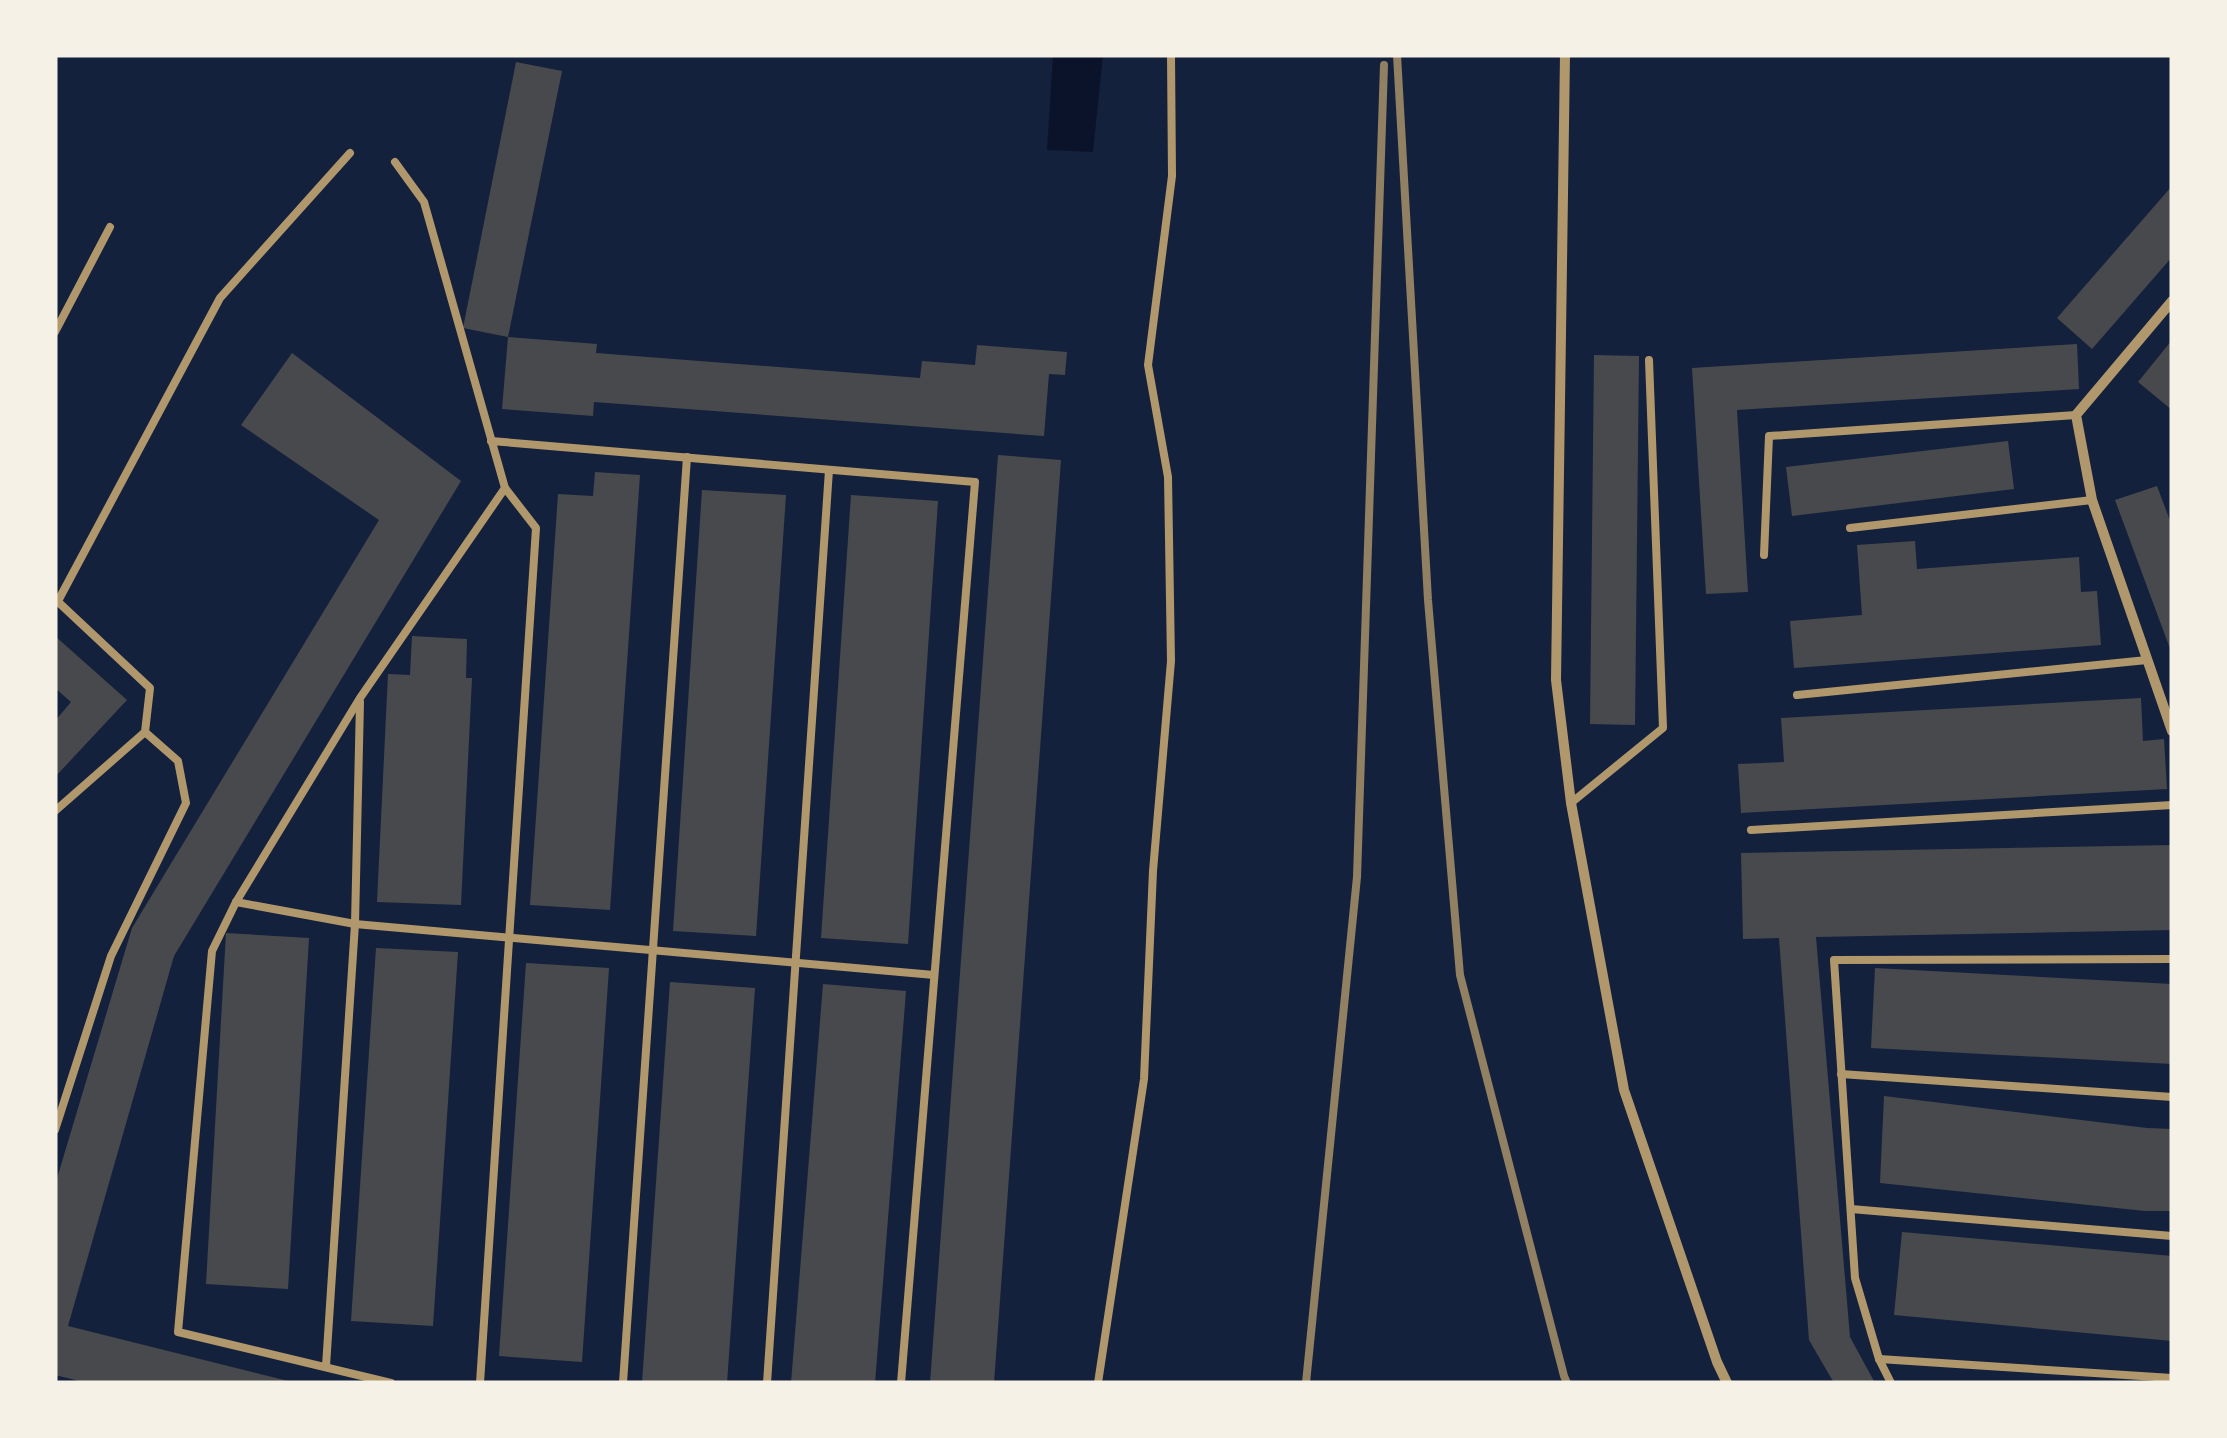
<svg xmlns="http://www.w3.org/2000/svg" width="2227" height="1438" viewBox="0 0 2227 1438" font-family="'Fira Sans',sans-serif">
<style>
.water{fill:#0b132b}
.building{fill:#48494c}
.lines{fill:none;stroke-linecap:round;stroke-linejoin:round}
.service{stroke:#b1986c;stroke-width:8}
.minor{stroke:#b1986c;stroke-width:10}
.rail{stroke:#918062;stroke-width:8}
</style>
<rect width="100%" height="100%" fill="#14213d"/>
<path class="water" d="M1053 55H1103L1093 152 1047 150Z"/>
<g class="building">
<path d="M516 62 562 71 508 337 463 328Z"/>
<path d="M2172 186V257L2092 349 2057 318Z"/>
<path d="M508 337 597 344 596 353 920 378 922 361 975 365 977 345 1067 352 1065 375 1049 374 1044 436 594 402 593 416 502 409Z"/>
<path d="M2172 340V410L2138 382Z"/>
<path d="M2077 344 2079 389 1737 410 1748 592 1706 594 1692 368Z"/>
<path d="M292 353 461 481 174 956 68 1326 296 1383H88L55 1375V1185L132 928 379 520 241 425Z"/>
<path d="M1594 355 1639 356 1635 725 1590 724Z"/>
<path d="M2008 441 2014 489 1792 516 1786 467Z"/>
<path d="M998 455 1061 460 994 1383H930Z"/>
<path d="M595 472 640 475 610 910 530 905 558 494 593 496Z"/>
<path d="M2157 486 2172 526V654L2115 500Z"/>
<path d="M702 490 786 495 756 936 673 931Z"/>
<path d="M851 495 938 501 908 944 821 938Z"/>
<path d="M1915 541 1917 569 2079 557 2081 592 2097 591 2101 645 1794 668 1790 621 1862 615 1857 545Z"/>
<path d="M55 636 127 700 55 777V721L71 702 55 688Z"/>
<path d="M412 636 467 639 466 678H472L461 905 377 902 388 674 410 675Z"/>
<path d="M2141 698 2143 741 2164 739 2167 789 1741 813 1738 764 1784 762 1781 718Z"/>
<path d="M2172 845V930L1816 937 1850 1337 1875 1383H1834L1809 1340 1779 938 1743 939 1741 853Z"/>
<path d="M226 933 309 938 288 1289 206 1284Z"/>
<path d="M376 948 458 952 433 1326 351 1321Z"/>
<path d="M526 963 609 968 582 1362 499 1356Z"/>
<path d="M1875 968 2172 984V1064L1871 1048Z"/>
<path d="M670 982 755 988 727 1383H642Z"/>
<path d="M823 984 906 991 875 1383H791Z"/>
<path d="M1884 1096 2147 1128 2172 1129V1211H2145L1880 1183Z"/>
<path d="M1902 1232 2172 1256V1341L1894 1315Z"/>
</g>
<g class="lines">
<g class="service">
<path d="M55 332 110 227"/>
<path d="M491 441 975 482 901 1383"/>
<path d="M1850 528 2092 500"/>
<path d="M1764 555 1769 436 2076 415"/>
<path d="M55 599 150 688 145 732 55 811"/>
<path d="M58 601 220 298 350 153"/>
<path d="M1797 695 2147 660"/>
<path d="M1571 803 1663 728 1649 360"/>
<path d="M1751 830 2172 805"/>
<path d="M236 902 355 924 934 975"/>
<path d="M1841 1074 2172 1097"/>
<path d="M55 1130 111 956 186 803 178 761 145 732"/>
<path d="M1851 1209 2172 1236"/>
<path d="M1879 1359 2172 1378"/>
<path d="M326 1366 355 924 360 702"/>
<path d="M391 1383 178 1332 212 951 236 902 360 698 505 488 424 202 395 162"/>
<path d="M480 1383 536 528 505 488"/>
<path d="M623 1383 687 457"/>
<path d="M767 1383 829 470"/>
<path d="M1098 1383 1144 1079 1153 871 1171 661 1168 477 1148 365 1172 176 1171 55"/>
<path d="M1891 1383 1879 1359 1855 1278 1834 960 2172 959"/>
</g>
<g class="minor">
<path d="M1565 55 1556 680 1571 803 1624 1090 1717 1362 1727 1383"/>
<path d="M2172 301 2076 415 2092 500 2172 731"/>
</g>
<g class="rail">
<path d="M1397 55 1428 600 1460 975 1564 1376 1567 1383"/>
<path d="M1306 1383 1357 877 1384 65"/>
</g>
</g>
<rect width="2227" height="1438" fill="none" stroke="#f6f1e7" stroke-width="115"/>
</svg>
